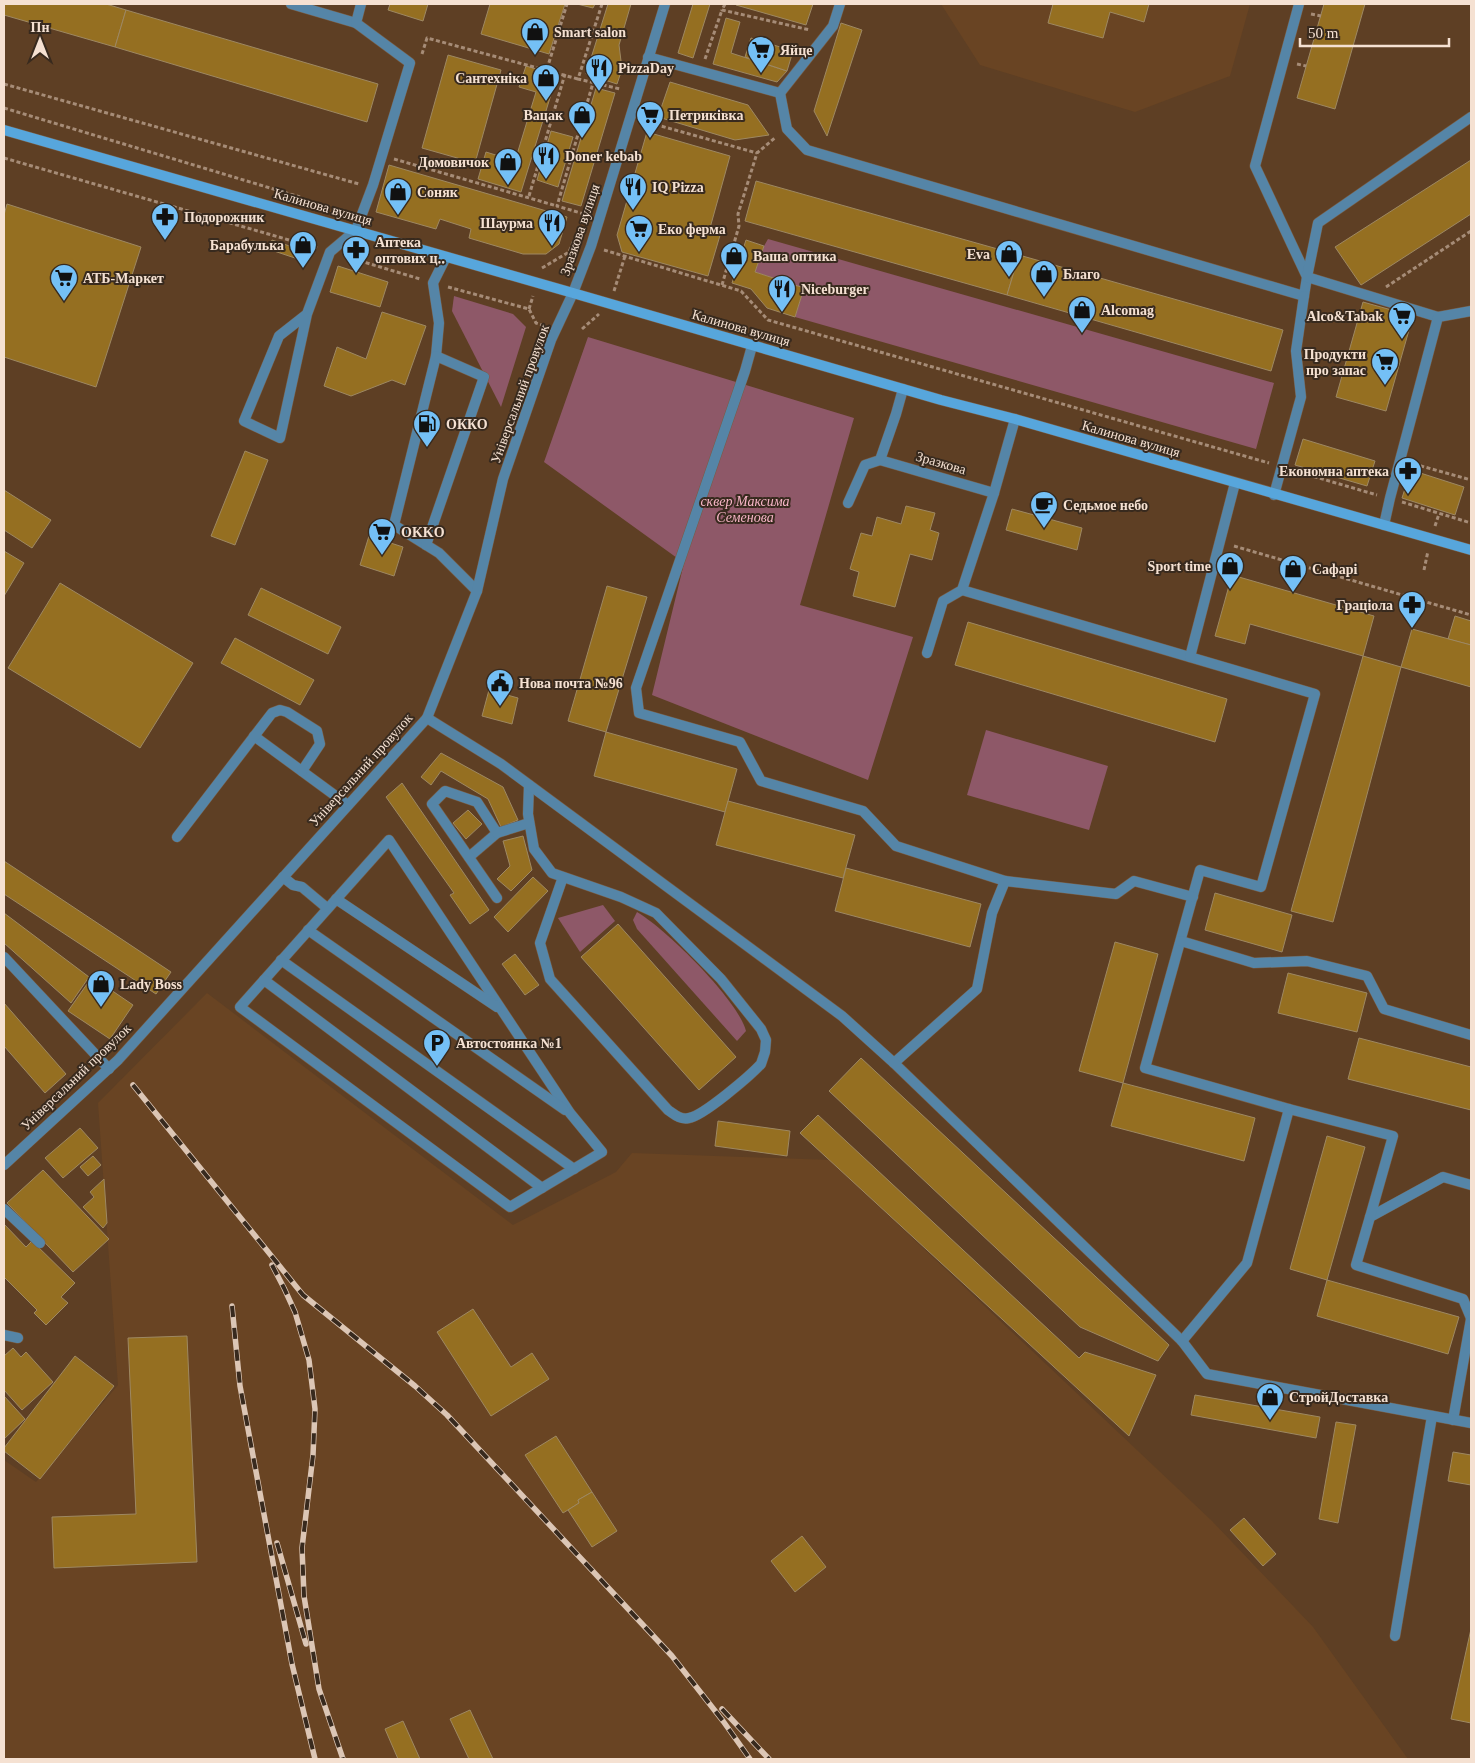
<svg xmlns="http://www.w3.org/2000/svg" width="1475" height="1763" viewBox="0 0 1475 1763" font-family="'Times New Roman',serif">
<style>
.built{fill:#694423}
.green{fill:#8e5868}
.building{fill:#956f21;stroke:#9e8862}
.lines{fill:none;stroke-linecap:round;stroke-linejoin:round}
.service-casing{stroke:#795c43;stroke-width:11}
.minor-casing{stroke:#795c43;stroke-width:11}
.tertiary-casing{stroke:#795c43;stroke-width:11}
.secondary-casing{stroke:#795c43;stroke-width:11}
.path{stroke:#a68c77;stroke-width:3;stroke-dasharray:4 2.5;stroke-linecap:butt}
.service{stroke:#5585a7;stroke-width:10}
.minor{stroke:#5585a7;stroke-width:10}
.tertiary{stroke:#5585a7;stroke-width:10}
.secondary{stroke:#57a6dc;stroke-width:10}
.rail-casing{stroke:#dcc6b5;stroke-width:5.5}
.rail{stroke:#382a1e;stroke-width:4;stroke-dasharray:11;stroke-linecap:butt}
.labels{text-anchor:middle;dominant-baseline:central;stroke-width:4;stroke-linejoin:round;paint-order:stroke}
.poi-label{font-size:14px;font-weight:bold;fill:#f5e1d2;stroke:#382a1e;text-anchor:start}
.street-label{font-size:14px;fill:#f5e1d2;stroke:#382a1e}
.park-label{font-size:14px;font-style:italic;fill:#f7b5c7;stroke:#382a1e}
</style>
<rect width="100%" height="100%" fill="#5e3f24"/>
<g class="built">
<path d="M941 4H1250L1230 76 1135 112 980 65Z"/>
<path d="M207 993 513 1225 616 1172 632 1153 830 1160 1212 1521 1313 1627 1408 1759H4V1460L36 1482 118 1385 98 1103Z"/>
</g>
<g class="green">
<path d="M768 239 1274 383 1256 449 795 317 804 288 755 272 764 246Z"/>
<path d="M454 296 513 314 526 327 501 407 452 311Z"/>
<path d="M588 337 854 418 800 605 913 637 868 780 652 695 684 563 544 462Z"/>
<path d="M986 730 1108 766 1089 830 967 795Z"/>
<path d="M603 905 615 921 580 952 558 918Z"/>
<path d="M637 912C666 929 738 1000 746 1031L737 1041 637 929 633 920Z"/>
</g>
<g class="building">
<path d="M4 4H106L126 10 115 47 4 15Z"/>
<path d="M390 4H428L423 21 388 10Z"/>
<path d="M490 4H565L549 54 481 34Z"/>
<path d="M577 4H595L593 8Z"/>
<path d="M608 4H631L619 45 622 69 617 84 586 74Z"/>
<path d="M693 4H710L693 58 678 53Z"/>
<path d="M736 4H813L806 25 736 5Z"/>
<path d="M1053 4H1149L1144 22 1110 12 1103 38 1048 23Z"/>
<path d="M1324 4H1365L1335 109 1297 98Z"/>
<path d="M126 10 378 84 367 122 115 47Z"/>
<path d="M726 18 740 22 731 53 787 71 777 82 713 64Z"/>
<path d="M841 23 862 30 827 136 814 111Z"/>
<path d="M751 38 793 51 787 71 745 57Z"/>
<path d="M448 55 501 70 475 163 422 148Z"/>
<path d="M526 66 557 75 521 192 478 179 486 152 515 161 536 92 519 87Z"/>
<path d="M670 82 748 105 769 135 735 140 658 117Z"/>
<path d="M596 88 615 93 581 206 562 201Z"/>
<path d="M551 131 573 137 558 187 537 180Z"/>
<path d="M647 132 730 156 710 228 721 232 708 276 622 252 617 235Z"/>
<path d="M1471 160V214L1361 285 1335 247Z"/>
<path d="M389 165 567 217 559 244 546 254H523L469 238 471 229 440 219 436 229 376 212Z"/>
<path d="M756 181 1019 255 1007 295 745 221Z"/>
<path d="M7 204 141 247 96 387 4 357V215Z"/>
<path d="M272 240 307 252 304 261 268 249Z"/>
<path d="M746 240 764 246 755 272 804 288 795 317 767 308 751 289 732 283Z"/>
<path d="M1019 255 1283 330 1271 371 1007 295Z"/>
<path d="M338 266 388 282 380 307 330 292Z"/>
<path d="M1363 302 1413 316 1386 411 1336 397Z"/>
<path d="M382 312 426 326 405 385 392 380 351 396 324 386 337 347 366 359Z"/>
<path d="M1303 439 1375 461 1367 486 1295 465Z"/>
<path d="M245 451 268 460 235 545 211 536Z"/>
<path d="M1411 470 1464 487 1455 515 1402 498Z"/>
<path d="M4 490 51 520 32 548 4 530Z"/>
<path d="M906 506 935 513 930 530 939 533 932 560 910 554 895 607 853 596 859 572 850 569 861 533 872 536 877 517 901 524Z"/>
<path d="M1012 509 1082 528 1077 550 1006 530Z"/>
<path d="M369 536 403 547 394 576 360 565Z"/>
<path d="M4 551 24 563 4 596Z"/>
<path d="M1232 575 1374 616 1363 656 1250 624 1245 644 1215 636Z"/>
<path d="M60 583 193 663 140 748 8 668Z"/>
<path d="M607 586 647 597 606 732 568 721Z"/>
<path d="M261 588 341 627 328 654 248 615Z"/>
<path d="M1455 616 1471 621V645L1448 639Z"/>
<path d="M968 622 1227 699 1215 742 955 665Z"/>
<path d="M1412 629 1471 645V687L1401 667Z"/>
<path d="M235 638 314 680 300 705 221 663Z"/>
<path d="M1363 656 1401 667 1333 922 1291 911Z"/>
<path d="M489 690 518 698 512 724 482 716Z"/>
<path d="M606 732 737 769 725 812 594 776Z"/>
<path d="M441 753 503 787 518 820 501 827 488 799 441 771 431 785 421 777Z"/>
<path d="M402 783 489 910 470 924 450 895 454 893 386 797Z"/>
<path d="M728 801 855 835 843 878 716 845Z"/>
<path d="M468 810 482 824 466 839 453 823Z"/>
<path d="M523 836 532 870 511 891 497 879 510 866 503 841Z"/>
<path d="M4 861 171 972 156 994 4 894Z"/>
<path d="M846 868 981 904 970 947 835 911Z"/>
<path d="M533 877 548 891 508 932 494 917Z"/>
<path d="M1215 893 1292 915 1282 952 1205 930Z"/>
<path d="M4 913 89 977 71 1003 4 943Z"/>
<path d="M618 924 736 1057 699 1090 581 957Z"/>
<path d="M1115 942 1158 954 1123 1083 1079 1071Z"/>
<path d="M515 954 539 985 525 995 502 964Z"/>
<path d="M1288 973 1367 993 1357 1032 1278 1013Z"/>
<path d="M92 977 133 1005 110 1039 68 1011Z"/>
<path d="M4 1003 66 1074 45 1093 4 1046Z"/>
<path d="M1359 1038 1471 1067V1110L1348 1079Z"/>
<path d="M861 1058 1169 1345 1158 1361 1080 1327 829 1091Z"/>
<path d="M1123 1083 1255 1118 1244 1161 1111 1126Z"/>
<path d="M818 1115 1079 1358 1085 1352 1156 1375 1129 1436 800 1133Z"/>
<path d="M718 1121 790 1131 787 1156 715 1146Z"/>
<path d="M80 1128 98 1148 63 1178 45 1158Z"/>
<path d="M1327 1136 1365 1147 1327 1280 1290 1269Z"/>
<path d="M93 1156 101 1165 88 1176 80 1167Z"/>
<path d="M43 1170 109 1239 73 1272 7 1203Z"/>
<path d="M104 1179 107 1223 103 1228 83 1207 94 1197 90 1192Z"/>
<path d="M4 1224 26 1247 32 1241 75 1283 61 1297 68 1303 46 1325 34 1313 37 1310 5 1278 4 1280Z"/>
<path d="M1327 1280 1459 1317 1448 1354 1317 1316Z"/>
<path d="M473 1309 511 1367 532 1353 549 1379 491 1416 437 1332Z"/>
<path d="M187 1336 197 1562 54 1568 52 1517 136 1514 128 1338Z"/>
<path d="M13 1348 21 1357 26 1352 53 1382 22 1410 4 1390V1356Z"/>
<path d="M75 1356 114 1386 40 1479 4 1451V1448Z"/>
<path d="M1195 1395 1320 1417 1316 1438 1191 1415Z"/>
<path d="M4 1396 25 1419 4 1439Z"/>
<path d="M1336 1422 1356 1425 1338 1523 1319 1519Z"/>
<path d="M556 1436 592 1492 578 1500 579 1503 563 1513 525 1455Z"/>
<path d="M1453 1452 1471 1455V1485L1448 1481Z"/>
<path d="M592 1492 617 1531 592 1547 568 1510 579 1503 578 1500Z"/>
<path d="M1244 1518 1276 1554 1263 1566 1230 1530Z"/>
<path d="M802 1536 826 1567 795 1592 771 1561Z"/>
<path d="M1471 1629V1723L1451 1719Z"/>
<path d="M470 1710 493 1759H469L450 1719Z"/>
<path d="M403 1721 420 1759H398L385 1729Z"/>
</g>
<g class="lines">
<defs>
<g id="service">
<path d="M291 4 356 23"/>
<path d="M648 57 780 93 787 129 807 150 1304 296 1307 277 1255 166 1299 4"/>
<path d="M780 93 833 26 840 4"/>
<path d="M446 257 433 283 439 323 436 356 394 525 439 553 477 591"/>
<path d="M307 314 280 438 244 421 279 336 307 314 330 252 356 230 373 185 410 63 356 23 361 4"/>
<path d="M1438 317 1307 277 1318 223 1471 117"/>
<path d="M752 346 745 371 636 688 639 713 740 742 761 781 863 811 896 846 1005 881"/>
<path d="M880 460 994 493"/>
<path d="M1274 495 1301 397 1296 351 1304 296"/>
<path d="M848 503 865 465 880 460 896 414 903 389"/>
<path d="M1384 525 1390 498 1438 317 1471 311"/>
<path d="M426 545 484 377 436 356"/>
<path d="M962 590 1315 694 1261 887 1200 870 1145 1068 1289 1109"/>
<path d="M927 653 943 601 962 590 994 493 1015 419"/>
<path d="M1190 657 1235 483"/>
<path d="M254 736 348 805"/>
<path d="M529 785 528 814 534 849 552 873 621 897 656 913 721 979 761 1029 766 1040 765 1052 761 1064C750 1076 703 1116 689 1118 680 1120 674 1114 668 1110L550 979 540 943 563 877"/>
<path d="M177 837 272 713 280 710 287 712 317 731 320 744 302 771"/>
<path d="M389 840 570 1113 602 1152 510 1207 240 1007Z"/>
<path d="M469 857 497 833"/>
<path d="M283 877 293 885 302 887 327 908"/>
<path d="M497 898 432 804 445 791 477 802 497 833 529 823"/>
<path d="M336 899 497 1007"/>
<path d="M308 930 565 1110"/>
<path d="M1181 941 1254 963 1307 961 1367 976 1384 1009 1471 1035"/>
<path d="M4 957 109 1069"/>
<path d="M281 960 574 1169"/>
<path d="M264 980 542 1188"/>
<path d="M894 1063 977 989 992 913 1005 881 1116 894 1134 881 1193 897"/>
<path d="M1471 1185 1443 1177 1370 1217 1356 1265 1463 1299 1471 1318"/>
<path d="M4 1209 40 1243"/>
<path d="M4 1335 18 1338"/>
<path d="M1182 1341 1247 1263 1289 1109 1393 1136 1370 1217"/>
<path d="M1453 1420 1471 1319"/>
<path d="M1395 1636 1432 1416"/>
</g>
<g id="minor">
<path d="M427 718 501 764 842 1016 894 1063 1182 1341 1207 1374 1471 1423"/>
<path d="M4 1165 118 1060 427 718 477 591 503 479 551 340 573 293"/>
</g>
<path id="tertiary" d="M573 293 591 246 665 4"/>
<path id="secondary" d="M4 130 573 293 941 400 1015 419 1471 550"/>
</defs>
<use href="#service" class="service-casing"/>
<use href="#minor" class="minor-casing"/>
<use href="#tertiary" class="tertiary-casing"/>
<use href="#secondary" class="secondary-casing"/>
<g class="path">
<path d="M602 4 578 79 620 89"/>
<path d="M725 4 722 10 810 30"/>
<path d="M1311 14 1321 16"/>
<path d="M422 54 427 38 578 79"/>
<path d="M705 59 722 10"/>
<path d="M1297 64 1306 66"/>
<path d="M547 69 567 4"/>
<path d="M4 84 359 184"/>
<path d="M4 108 300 197"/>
<path d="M643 121 757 153"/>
<path d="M4 158 317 248"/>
<path d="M394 159 557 206"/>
<path d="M529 196 565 74"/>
<path d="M584 214 557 206 593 83"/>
<path d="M604 250 741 291 768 320 1269 463"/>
<path d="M347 257 420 279"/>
<path d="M542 268 569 252 574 240 577 242"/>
<path d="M722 285 739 226 738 214 757 153 776 137"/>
<path d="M448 287 529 309 536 323 542 325"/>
<path d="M1386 287 1471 231"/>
<path d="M614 291 625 256"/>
<path d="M529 309 533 296"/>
<path d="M582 329 599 314"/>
<path d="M1414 464 1471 480"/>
<path d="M1295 471 1377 495"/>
<path d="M1402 502 1471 523"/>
<path d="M1435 526 1439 514"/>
<path d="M1234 546 1471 615"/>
<path d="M1424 570 1428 551"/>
</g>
<use href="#service" class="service"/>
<use href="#minor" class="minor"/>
<use href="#tertiary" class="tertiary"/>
<use href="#secondary" class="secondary"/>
<defs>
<g id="rail">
<path d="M133 1085 303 1295 415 1386 447 1415 672 1656 723 1721 750 1759"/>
<path d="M272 1265 284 1288 295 1312 309 1360 315 1409 313 1455 302 1548 304 1596 319 1689 343 1759"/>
<path d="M232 1306 240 1386 292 1664 315 1759"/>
<path d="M277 1543 306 1644"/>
<path d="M722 1709 769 1759"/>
</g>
</defs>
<use href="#rail" class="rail-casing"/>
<use href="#rail" class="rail"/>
</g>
<defs>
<symbol id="shop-pin" viewBox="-11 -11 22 30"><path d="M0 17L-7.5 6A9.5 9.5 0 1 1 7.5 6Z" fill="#74c0f6" stroke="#382a1e"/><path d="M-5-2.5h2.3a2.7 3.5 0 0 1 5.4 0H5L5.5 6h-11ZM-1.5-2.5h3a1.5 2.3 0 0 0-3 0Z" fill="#111"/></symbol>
<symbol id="supermarket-pin" viewBox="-11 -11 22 30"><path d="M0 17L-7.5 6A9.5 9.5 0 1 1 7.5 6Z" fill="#74c0f6" stroke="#382a1e"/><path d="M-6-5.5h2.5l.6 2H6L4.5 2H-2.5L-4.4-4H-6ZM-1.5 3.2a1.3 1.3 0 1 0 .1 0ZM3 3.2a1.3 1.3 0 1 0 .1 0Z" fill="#111"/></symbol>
<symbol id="restaurant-pin" viewBox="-11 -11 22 30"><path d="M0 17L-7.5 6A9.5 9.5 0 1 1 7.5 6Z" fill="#74c0f6" stroke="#382a1e"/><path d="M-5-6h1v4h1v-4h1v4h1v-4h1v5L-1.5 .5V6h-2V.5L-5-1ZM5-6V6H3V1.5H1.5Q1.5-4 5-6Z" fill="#111"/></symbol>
<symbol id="pharmacy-pin" viewBox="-11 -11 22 30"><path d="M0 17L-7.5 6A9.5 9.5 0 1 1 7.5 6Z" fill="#74c0f6" stroke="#382a1e"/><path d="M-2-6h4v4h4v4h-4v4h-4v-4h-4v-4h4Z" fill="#111"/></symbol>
<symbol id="fuel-pin" viewBox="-11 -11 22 30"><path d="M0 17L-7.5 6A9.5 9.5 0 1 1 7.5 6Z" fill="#74c0f6" stroke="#382a1e"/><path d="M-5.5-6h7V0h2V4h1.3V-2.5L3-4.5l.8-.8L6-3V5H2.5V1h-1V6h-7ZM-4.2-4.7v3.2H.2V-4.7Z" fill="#111"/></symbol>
<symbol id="cafe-pin" viewBox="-11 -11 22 30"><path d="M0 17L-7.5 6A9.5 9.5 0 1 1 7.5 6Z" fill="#74c0f6" stroke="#382a1e"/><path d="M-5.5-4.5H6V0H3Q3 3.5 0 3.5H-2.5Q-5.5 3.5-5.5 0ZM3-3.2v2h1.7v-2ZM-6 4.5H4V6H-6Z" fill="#111"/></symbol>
<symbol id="civic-pin" viewBox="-11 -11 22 30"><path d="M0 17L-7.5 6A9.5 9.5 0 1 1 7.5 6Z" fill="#74c0f6" stroke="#382a1e"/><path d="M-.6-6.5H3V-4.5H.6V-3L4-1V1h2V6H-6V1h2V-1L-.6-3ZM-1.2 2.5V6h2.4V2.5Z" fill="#111"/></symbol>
<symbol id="parking-pin" viewBox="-11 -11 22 30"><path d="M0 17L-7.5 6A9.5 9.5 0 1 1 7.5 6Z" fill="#74c0f6" stroke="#382a1e"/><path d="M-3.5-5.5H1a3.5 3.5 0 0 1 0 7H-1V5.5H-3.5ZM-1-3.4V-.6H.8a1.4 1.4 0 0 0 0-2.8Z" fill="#111"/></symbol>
</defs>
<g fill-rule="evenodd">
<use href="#shop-pin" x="519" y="16" width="32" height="43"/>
<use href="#supermarket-pin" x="745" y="34" width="32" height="43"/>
<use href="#restaurant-pin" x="583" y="52" width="32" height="43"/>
<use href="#shop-pin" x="530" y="62" width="32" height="43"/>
<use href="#shop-pin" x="566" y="99" width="32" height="43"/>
<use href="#supermarket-pin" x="634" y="99" width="32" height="43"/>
<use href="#restaurant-pin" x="530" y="140" width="32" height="43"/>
<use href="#shop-pin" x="492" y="146" width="32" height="43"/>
<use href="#restaurant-pin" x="617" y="171" width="32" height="43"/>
<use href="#shop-pin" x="382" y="176" width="32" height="43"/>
<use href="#pharmacy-pin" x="149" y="201" width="32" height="43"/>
<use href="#restaurant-pin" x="536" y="207" width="32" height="43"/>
<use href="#supermarket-pin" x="623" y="213" width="32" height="43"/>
<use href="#shop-pin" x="287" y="229" width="32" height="43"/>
<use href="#pharmacy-pin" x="340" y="234" width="32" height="43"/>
<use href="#shop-pin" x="993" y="238" width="32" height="43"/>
<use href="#shop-pin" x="718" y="240" width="32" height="43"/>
<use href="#shop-pin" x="1028" y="258" width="32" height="43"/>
<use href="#supermarket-pin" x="48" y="262" width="32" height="43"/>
<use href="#restaurant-pin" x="766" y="273" width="32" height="43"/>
<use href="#shop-pin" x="1066" y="294" width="32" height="43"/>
<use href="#supermarket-pin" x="1386" y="300" width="32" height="43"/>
<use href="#supermarket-pin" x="1369" y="346" width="32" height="43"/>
<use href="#fuel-pin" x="411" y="408" width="32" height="43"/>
<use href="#pharmacy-pin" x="1392" y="455" width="32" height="43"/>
<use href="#cafe-pin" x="1028" y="489" width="32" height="43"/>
<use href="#supermarket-pin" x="366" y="516" width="32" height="43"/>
<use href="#shop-pin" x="1214" y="550" width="32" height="43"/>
<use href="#shop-pin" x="1277" y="553" width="32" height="43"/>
<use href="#pharmacy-pin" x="1396" y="589" width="32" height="43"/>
<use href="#civic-pin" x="484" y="667" width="32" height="43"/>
<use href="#shop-pin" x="85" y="968" width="32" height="43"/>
<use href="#parking-pin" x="421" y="1027" width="32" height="43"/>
<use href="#shop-pin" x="1254" y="1381" width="32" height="43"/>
</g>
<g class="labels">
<g class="poi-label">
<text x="554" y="32">Smart salon</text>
<text x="780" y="50">Яйце</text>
<text x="618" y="68">PizzaDay</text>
<text x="527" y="78" text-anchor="end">Сантехніка</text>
<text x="563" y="115" text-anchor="end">Вацак</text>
<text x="669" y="115">Петриківка</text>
<text x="565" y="156">Doner kebab</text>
<text x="489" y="162" text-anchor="end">Домовичок</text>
<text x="652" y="187">IQ Pizza</text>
<text x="417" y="192">Соняк</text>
<text x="184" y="217">Подорожник</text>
<text x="533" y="223" text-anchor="end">Шаурма</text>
<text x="658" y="229">Еко ферма</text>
<text x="375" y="242">Аптека<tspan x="375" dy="16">оптових ц‥</tspan></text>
<text x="284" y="245" text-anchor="end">Барабулька</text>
<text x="990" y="254" text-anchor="end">Eva</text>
<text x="753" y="256">Ваша оптика</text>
<text x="1063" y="274">Благо</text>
<text x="83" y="278">АТБ-Маркет</text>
<text x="801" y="289">Niceburger</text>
<text x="1101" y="310">Alcomag</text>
<text x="1383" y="316" text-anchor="end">Alco&amp;Tabak</text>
<text x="1366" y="354" text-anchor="end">Продукти<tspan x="1366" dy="16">про запас</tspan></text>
<text x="446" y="424">ОККО</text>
<text x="1389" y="471" text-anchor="end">Економна аптека</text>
<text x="1063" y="505">Седьмое небо</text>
<text x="401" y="532">OKKO</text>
<text x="1211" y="566" text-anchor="end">Sport time</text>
<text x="1312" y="569">Сафарі</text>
<text x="1393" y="605" text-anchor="end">Граціола</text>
<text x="519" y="683">Нова почта №96</text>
<text x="120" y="984">Lady Boss</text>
<text x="456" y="1043">Автостоянка №1</text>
<text x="1289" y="1397">СтройДоставка</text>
</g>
<g class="street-label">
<text transform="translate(323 207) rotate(16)">Калинова вулиця</text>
<text transform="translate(580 230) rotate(-71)">Зразкова вулиця</text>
<text transform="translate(741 328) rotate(16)">Калинова вулиця</text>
<text transform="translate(520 394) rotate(-70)">Універсальний провулок</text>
<text transform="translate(1131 439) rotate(16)">Калинова вулиця</text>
<text transform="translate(941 463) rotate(16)">Зразкова</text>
<text transform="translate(361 770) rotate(-48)">Універсальний провулок</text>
<text transform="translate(76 1077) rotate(-44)">Універсальний провулок</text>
</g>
<g class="park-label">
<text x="745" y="501">сквер Максима<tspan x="745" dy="16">Семенова</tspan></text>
</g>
</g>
<rect width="1475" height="1763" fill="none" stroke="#f5e1d2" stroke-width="10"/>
<g transform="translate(40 40)" stroke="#382a1e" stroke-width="4" paint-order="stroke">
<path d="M0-4L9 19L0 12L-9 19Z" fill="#f5e1d2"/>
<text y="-8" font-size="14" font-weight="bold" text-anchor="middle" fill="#f5e1d2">Пн</text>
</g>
<path d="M1300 38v8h149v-8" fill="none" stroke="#f5e1d2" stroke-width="2.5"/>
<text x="1308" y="38" font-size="15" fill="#f5e1d2" stroke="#382a1e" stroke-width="4" paint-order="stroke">50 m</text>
</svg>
